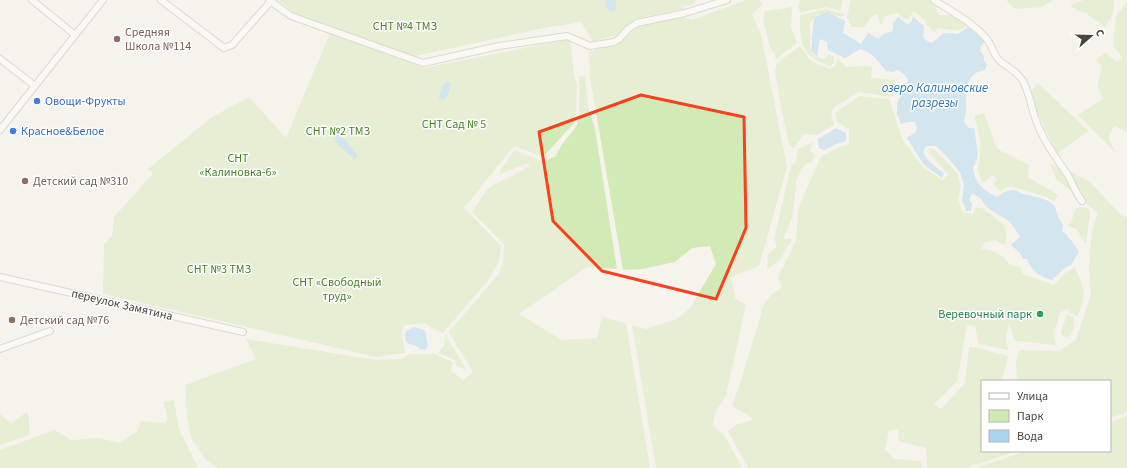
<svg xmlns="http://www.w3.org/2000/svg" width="1127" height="468" viewBox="0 0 1127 468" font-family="'Source Sans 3',sans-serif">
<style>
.green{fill:#d2eab5}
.water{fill:#a9d4f2}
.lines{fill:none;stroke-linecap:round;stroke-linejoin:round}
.minor-casing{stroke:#c2bbae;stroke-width:8}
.minor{stroke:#fff;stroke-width:6}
.marked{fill:none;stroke:#fc3f1d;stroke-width:3;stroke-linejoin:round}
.education-dot{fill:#8d6e63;stroke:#fff;stroke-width:1.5}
.shop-dot{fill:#3f7fe0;stroke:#fff;stroke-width:1.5}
.leisure-dot{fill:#2e9e5b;stroke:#fff;stroke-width:1.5}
.labels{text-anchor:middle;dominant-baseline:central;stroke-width:3;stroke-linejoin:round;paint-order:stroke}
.park-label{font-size:12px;fill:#4a7f2a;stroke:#fff}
.education-label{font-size:12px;fill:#785e54;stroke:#fff;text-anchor:start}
.shop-label{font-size:12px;fill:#366cbe;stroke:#fff;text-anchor:start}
.street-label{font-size:12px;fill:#4b4439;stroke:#fff}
.leisure-label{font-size:12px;fill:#27864d;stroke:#fff;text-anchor:end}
.water-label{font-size:13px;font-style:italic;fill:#2e7ab2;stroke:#fff}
</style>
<rect width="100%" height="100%" fill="#f6f3ec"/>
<g class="green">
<path d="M280 0H696L694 4 680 7 686 8 635 19 620 34 593 42 581 22 544 28 415 56 414 57 294 13 279 1Z"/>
<path d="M746 0H759L763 4 752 14 761 34 787 167 759 266 731 277 735 298 746 305 726 395 715 413 713 426 725 436 742 468H656L632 325 646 329 677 319 690 308 716 264 710 246 692 248 675 262 642 269 623 270 590 77 589 52 622 41 639 26 683 17 692 20Z"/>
<path d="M801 0H843L840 11 826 7 800 13 798 5Z"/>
<path d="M851 0H939L936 9 939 15H950L968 25 958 31 939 28 934 32 930 27 925 24V20L914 11 908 19H904L897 13 885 16 881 26 877 14 872 16 864 27H851L847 16Z"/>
<path d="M1006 0H1053L1042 7 1015 9Z"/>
<path d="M1084 0H1114L1113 12 1105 27 1086 13 1076 10 1070 5Z"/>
<path d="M1127 2V132L1114 126 1108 138 1116 153 1078 115 1103 99 1097 86 1102 66 1096 60 1105 53 1117 62 1122 58 1113 45 1116 16Z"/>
<path d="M792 7 791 27 797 43 776 59 769 44 766 31 763 22 765 11Z"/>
<path d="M825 9 845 14 841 17 827 13 816 15 810 23V49L814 56 824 59 828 55 834 56V63L830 66C825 64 818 62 813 58 799 48 800 31 800 15Z"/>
<path d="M330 33 424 68 570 39 574 76 577 85 575 122 543 157 514 146 464 208 501 246 499 261 490 278 443 333 430 327 426 323 405 325 401 333 404 346 405 353 376 357 103 294 104 244 112 236 114 217 153 173 148 169 212 117 249 97 286 138Z"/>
<path d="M800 46 811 61 830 69 835 66 837 59 847 67 863 66 872 67 871 78 895 80 898 92 891 97 859 92 834 107 831 115 834 125 816 135 804 134 793 149 789 144 781 108 775 70 777 63Z"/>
<path d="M579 76H585L588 105 595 129 617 269 587 267 519 314 562 340 597 338 602 317 626 323 650 468H218L205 459 191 437 187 417 185 385 256 359 246 339 375 360 402 359 409 354H434L453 362 451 371 463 380 473 372 448 331 453 327 498 275 503 263 504 244 472 212 488 188 530 166 528 163 500 174V170L515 150 543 162 556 156C561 143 568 138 576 127 580 122 580 85 579 76Z"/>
<path d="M1038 83 1088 131 1057 154 1029 94Z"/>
<path d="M860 96 889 99 903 141 924 168 943 180 948 174 932 157 929 149 935 150 957 173 961 186 958 200 963 212 973 214 974 208H982L1004 225 1007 236 1005 245 995 240 984 243 981 249C995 250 1002 254 1010 265L1019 266 1023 274 1054 285 1065 273 1075 267C1084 290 1088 293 1077 316L1068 312 1069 309 1060 312 1057 324 1053 332 1056 345 1015 341 1009 323 1006 338 1008 350 979 344 975 326 967 325 957 381 934 404 941 409 965 383 969 347 978 348 1008 356 1002 379 1003 381H982V451H1016L967 468H927L926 448 899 441 898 429 889 431 885 449 894 459 921 461 922 468H748L728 431 736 425 754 419 732 406 744 371 764 304 772 294 782 287 778 277 796 241 798 209 821 156C830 152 839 146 849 145V129L837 122 835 113Z"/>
<path d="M984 113 997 149 1029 165 1028 177 1058 195 1054 201 1043 196 1010 186 1000 191 993 185 997 179 993 175 983 183 977 170C982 151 981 135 974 116Z"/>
<path d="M813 142 810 151 816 155 811 162 804 165 796 180V188L792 218 783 239H792L780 260 767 269 768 254 777 247 774 239 791 166 796 161 798 149Z"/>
<path d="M1050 164 1066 169 1091 183 1121 215 1127 217V412L1110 418V381H1017L1016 361 1020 350 1059 351 1076 340 1091 294 1089 266 1092 231 1098 213 1056 179Z"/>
<path d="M1080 207 1087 208 1090 213 1086 243 1082 239 1077 229 1068 226 1071 222 1076 209Z"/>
<path d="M1067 315 1074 317C1076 323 1072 335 1067 338L1062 335 1061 332Z"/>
<path d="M445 334 467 370 456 366 455 360 438 353 444 346Z"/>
<path d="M174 400 179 429 198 468H0V450L54 430 72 440 99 438 119 443 138 431 141 421 165 423 168 419 163 402Z"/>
<path d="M27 412 29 419V435L0 445V414L11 423Z"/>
<path d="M1127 416V468H976L1026 451H1110V422Z"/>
</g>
<g class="water">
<path d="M607 0H616V10L611 12 607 9 605 4Z"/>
<path d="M828 12 845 21 843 33 861 44 868 33 878 39 882 35 893 31V23L898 17 907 24 911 23 913 17C917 19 919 23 924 26L923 37 927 41 932 43 944 33 958 34 968 27 982 38 985 42 981 46 980 51 984 56V60L987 64 986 68 983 71C966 72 966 93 966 106 967 111 965 117 964 122L969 128H973L975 130C974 141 983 156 973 167 975 185 983 189 997 197 1001 194 1007 190 1011 190 1016 189 1019 193 1023 194 1035 197 1045 197 1055 206 1056 213 1059 219 1063 225L1062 231 1067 235V237L1071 240 1079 252 1071 265 1066 267 1052 280C1038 275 1033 273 1027 259H1023L1020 253 1011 245 1020 237C1016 230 1012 223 1004 218 999 214 993 212 988 208 981 201 983 197 972 194L969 199 972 204 971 211H966L962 200 964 185 960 172 948 158 936 146H926L923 152 926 158 944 174 942 178 923 164 907 138 916 132 917 127 915 122H908L901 124 897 114V103L908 80 903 73 897 70 894 72 886 71C877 61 874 53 860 49L845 58 828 50 827 42 820 39 817 57 811 51 814 17Z"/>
<path d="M447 81 451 84 448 95 443 100 439 99C439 93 443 88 445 82Z"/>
<path d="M836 128 846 133V141L839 143 824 150 819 148 818 139Z"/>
<path d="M335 133C345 137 353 148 358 157L355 159C347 152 339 148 334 139Z"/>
<path d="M414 327 425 330 428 346 425 350 420 349 416 346 407 343 405 338 406 331Z"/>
</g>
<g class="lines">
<defs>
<g id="minor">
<path d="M32 0 75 35"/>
<path d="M161 0 224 48 232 45 272 0"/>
<path d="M269 0 291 16 423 63 499 46 567 36 590 46 614 42 619 39 628 29 637 23 685 13 727 0"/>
<path d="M934 0C952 12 971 21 986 38 992 45 993 55 1000 61 1008 68 1017 71 1023 81 1031 96 1032 115 1040 130 1047 147 1059 161 1069 177 1073 185 1076 193 1082 201"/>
<path d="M0 59 35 86"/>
<path d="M0 130 103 0"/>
<path d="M0 277 243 332"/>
<path d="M0 349 50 331"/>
</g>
</defs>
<use href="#minor" class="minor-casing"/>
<use href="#minor" class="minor"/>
</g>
<path d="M0 0H1127V468H0ZM641 95 744 117 746 228 716 299 602 271 553 221 539 132Z" fill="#f6f3ec" fill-opacity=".55" fill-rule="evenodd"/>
<path class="marked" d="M641 95 744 117 746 228 716 299 602 271 553 221 539 132Z"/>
<g class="education-dot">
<circle cx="117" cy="39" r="4"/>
<circle cx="25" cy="181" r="4"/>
<circle cx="12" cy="320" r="4"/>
</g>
<g class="shop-dot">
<circle cx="37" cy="101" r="4"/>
<circle cx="13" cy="131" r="4"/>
</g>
<circle class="leisure-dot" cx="1040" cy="314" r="4"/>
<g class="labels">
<g class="park-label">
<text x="405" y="26">СНТ №4 ТМЗ</text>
<text x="454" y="124">СНТ Сад № 5</text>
<text x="338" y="131">СНТ №2 ТМЗ</text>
<text x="238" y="158">СНТ<tspan x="238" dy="14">«Калиновка-6»</tspan></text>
<text x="219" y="269">СНТ №3 ТМЗ</text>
<text x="337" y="282">СНТ «Свободный<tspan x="337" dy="14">труд»</tspan></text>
</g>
<g class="education-label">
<text x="125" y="32">Средняя<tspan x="125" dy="14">Школа №114</tspan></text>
<text x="33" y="181">Детский сад №310</text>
<text x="20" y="320">Детский сад №76</text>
</g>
<g class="shop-label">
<text x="45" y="101">Овощи-Фрукты</text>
<text x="21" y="131">Красное&amp;Белое</text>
</g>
<g class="street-label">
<text transform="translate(122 305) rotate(13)">переулок Замятина</text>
</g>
<g class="leisure-label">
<text x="1032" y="314">Веревочный парк</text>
</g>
<g class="water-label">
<text x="935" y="88">озеро Калиновские<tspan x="935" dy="15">разрезы</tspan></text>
</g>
</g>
<rect x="981" y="380" width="130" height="72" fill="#ffffff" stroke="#b7b4b0"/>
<rect x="989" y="393" width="20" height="6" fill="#ffffff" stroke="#b7b4b0"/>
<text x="1017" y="400" font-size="12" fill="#4b4439">Улица</text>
<rect x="989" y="410" width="20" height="12" fill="#d2eab5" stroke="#b7b4b0"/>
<text x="1017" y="420" font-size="12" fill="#4b4439">Парк</text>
<rect x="989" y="430" width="20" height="12" fill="#a9d4f2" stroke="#b7b4b0"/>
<text x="1017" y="440" font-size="12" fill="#4b4439">Вода</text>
<g transform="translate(1091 36) rotate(70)" stroke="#ffffff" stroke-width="3" paint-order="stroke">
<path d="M0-3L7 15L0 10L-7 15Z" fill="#4b4439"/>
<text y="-6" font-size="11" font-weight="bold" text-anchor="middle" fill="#4b4439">С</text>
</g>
</svg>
